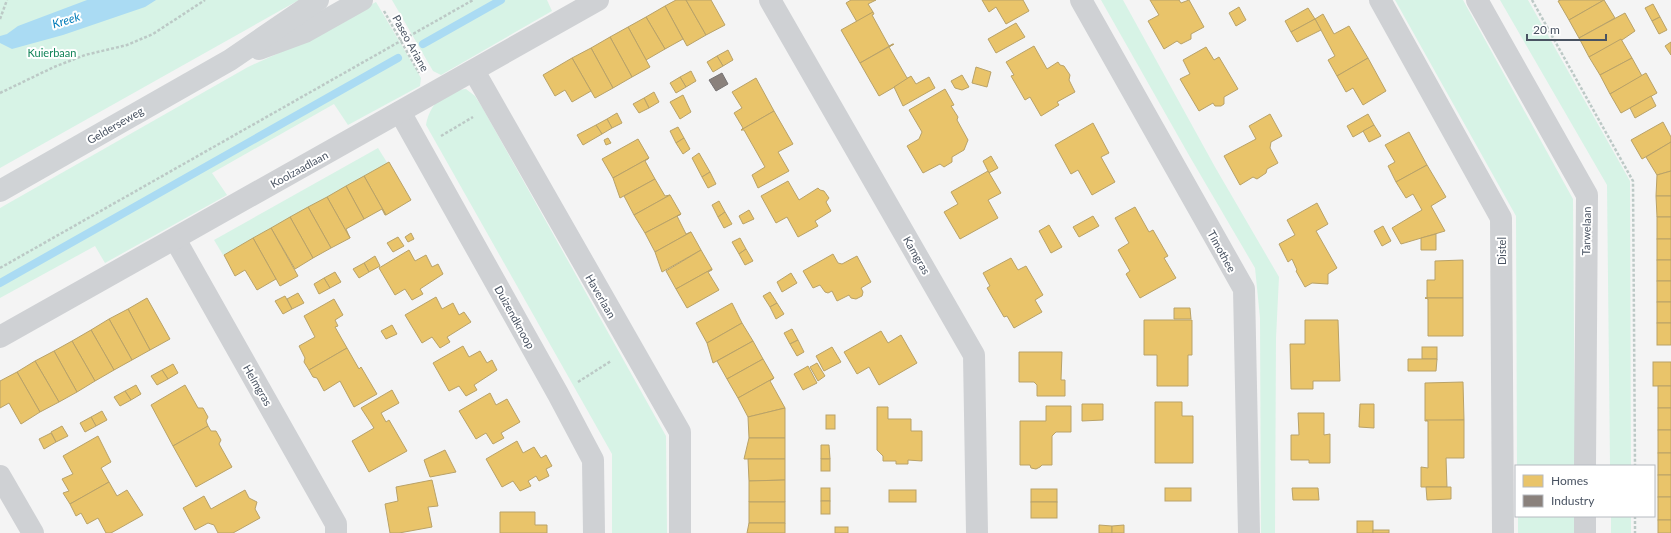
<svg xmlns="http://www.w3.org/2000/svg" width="1671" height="533" viewBox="0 0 1671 533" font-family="Lato,sans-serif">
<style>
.green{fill:#d7f3e6}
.water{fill:#aadbf3}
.homes{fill:#e9c46a;stroke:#b9a268}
.industry{fill:#8a817c;stroke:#767374}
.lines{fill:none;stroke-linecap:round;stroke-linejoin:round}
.stream{stroke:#aadbf3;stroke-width:8}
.path{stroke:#bcc9c6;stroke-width:2.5;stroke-dasharray:3 2;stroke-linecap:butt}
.street{stroke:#cfd1d4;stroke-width:22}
.secondary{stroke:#d0d3d6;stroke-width:22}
.labels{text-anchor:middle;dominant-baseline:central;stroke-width:4;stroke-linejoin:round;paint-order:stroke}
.street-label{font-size:11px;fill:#495362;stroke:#fff}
.park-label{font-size:11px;fill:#128459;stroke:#fff}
.water-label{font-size:12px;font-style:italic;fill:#047dba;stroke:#fff}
</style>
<rect width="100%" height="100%" fill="#f4f4f4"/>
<g class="green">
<path d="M0 0H299L0 168Z"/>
<path d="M392 0H547L552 11 441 75 433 71Z"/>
<path d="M1101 0H1123L1215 167 1279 277 1276 338 1275 533H1261L1260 318 1255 268 1190 157Z"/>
<path d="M1395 0H1463L1573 199 1575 466H1517L1516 216Z"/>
<path d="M1500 0H1528L1630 181 1631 466H1610L1607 185Z"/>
<path d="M376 2 421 78 420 86 348 125 334 104 212 173 227 195 105 263 95 246 0 298V208L248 67 281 52Z"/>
<path d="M466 89 475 96 482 107 666 436 667 533H612V454L426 125C430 103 444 91 466 89Z"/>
<path d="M378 148 388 164 223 255 214 240Z"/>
<rect x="1518" y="516" width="58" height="17"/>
<rect x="1611" y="516" width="20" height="17"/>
</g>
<path class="water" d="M87 0H156L145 7 63 35 12 49 0 43V36L7 34 18 26Z"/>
<g class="homes">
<path d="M676 0H686L706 35 687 46 665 6Z"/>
<path d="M686 0H711L725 25 706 35Z"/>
<path d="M851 0H876L868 4 873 12 857 22 846 3Z"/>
<path d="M982 0H1023L1029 11 1006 24 996 7 989 12Z"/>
<path d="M1150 0H1179L1181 3 1189 0 1204 27 1191 34V39L1181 44 1177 41 1164 49 1148 21 1159 15Z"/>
<path d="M1561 0H1604L1569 20 1558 1Z"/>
<path d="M1604 0 1615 18 1579 38 1569 20Z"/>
<path d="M1653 4 1660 17 1652 21 1645 8Z"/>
<path d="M665 6 683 39 665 49 646 17Z"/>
<path d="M1239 7 1246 20 1236 26 1229 13Z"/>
<path d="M1308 8 1315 19 1291 32 1285 21Z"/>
<path d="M873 12 874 14 872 15 889 46 893 44 860 63 841 30Z"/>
<path d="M1625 13 1635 31 1622 40 1589 57 1579 38Z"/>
<path d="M1323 14 1334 34 1349 26 1368 58 1337 76 1328 60 1335 56 1315 19Z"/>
<path d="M646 17 665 49 646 60 628 27Z"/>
<path d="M1660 17 1667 30 1659 34 1652 21Z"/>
<path d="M1315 19 1321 30 1297 42 1291 32Z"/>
<path d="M1016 23 1025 37 996 53 988 39Z"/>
<path d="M628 27 650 67 632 77 610 37Z"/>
<path d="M610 37 632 77 613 88 591 48Z"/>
<path d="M1621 39 1632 58 1600 75 1589 57Z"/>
<path d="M1671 42V55L1665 46Z"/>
<path d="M894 44 889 47 907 78H910L879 96 860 63Z"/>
<path d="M1034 46 1047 69 1058 62 1060 65 1064 66 1070 75 1069 80 1075 92 1057 102 1059 105 1041 116 1030 97 1025 100 1011 76 1014 75 1006 62Z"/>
<path d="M1206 47 1214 60 1219 57 1238 89 1224 97V104L1221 106H1215L1213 103 1199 111 1180 79 1190 74 1183 60Z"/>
<path d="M591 48 613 88 595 98 572 58Z"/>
<path d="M728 50 733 60 723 66 717 56Z"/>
<path d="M717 56 723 66 713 72 707 62Z"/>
<path d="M572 58 591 91 572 102 565 90 555 96 543 75Z"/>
<path d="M1368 58 1386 91 1363 105 1353 88 1346 92 1337 76Z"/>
<path d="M1632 58 1642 76 1610 94 1600 75Z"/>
<path d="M976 67 991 72 987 87 972 83Z"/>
<path d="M691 71 696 81 686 87 680 77Z"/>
<path d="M1646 73 1657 93 1621 113 1610 94Z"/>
<path d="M962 75 969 87 962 90 955 88 951 81Z"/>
<path d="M911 76 916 84 929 77 935 88 903 106 894 87Z"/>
<path d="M680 77 686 87 676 93 670 83Z"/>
<path d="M756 78 774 111 741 130 743 128 734 113 742 108 732 92Z"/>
<path d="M945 89 954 105 951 106 958 117 957 120 968 140 964 150 952 157V162L944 167 940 164 923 173 907 146 919 139 922 132 909 110Z"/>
<path d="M654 92 659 102 649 108 644 98Z"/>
<path d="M683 95 691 112 680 119 670 102Z"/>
<path d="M1651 96 1656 106 1635 118 1630 108Z"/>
<path d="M644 98 649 108 639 113 633 104Z"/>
<path d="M774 111 793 144 778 152 789 171 758 188 752 175 765 167 744 130H741Z"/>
<path d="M617 113 622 123 612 128 607 119Z"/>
<path d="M1270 114 1282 136 1271 142 1270 148 1278 163 1267 169 1266 173 1257 179 1253 177 1240 185 1224 156 1256 139 1249 126Z"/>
<path d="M1368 114 1374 125 1353 137 1347 126Z"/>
<path d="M607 119 612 128 602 134 596 125Z"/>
<path d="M1663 122 1671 137V142L1642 159 1631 140Z"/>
<path d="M1093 123 1109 153 1101 157 1115 182 1092 195 1078 170 1071 174 1055 145Z"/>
<path d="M596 125 602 134 583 145 577 135Z"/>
<path d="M1374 125 1381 136 1369 142 1363 131Z"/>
<path d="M678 127 684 138 676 143 670 131Z"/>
<path d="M1409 132 1427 165 1396 182 1388 166 1395 162 1385 145Z"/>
<path d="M608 138 611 143 606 145 604 140Z"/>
<path d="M684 138 690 149 683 154 676 143Z"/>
<path d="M638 139 649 158 613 178 602 159Z"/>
<path d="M1671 142V171L1657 175 1646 157Z"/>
<path d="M699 153 710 172 702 177 692 158Z"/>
<path d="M991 156 998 168 989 173 983 161Z"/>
<path d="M649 158 645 161 655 179 620 198 613 178Z"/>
<path d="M389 162 411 200 386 215 364 176Z"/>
<path d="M1427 165 1446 197 1431 206 1445 231 1401 244 1392 228 1422 210 1413 194 1406 198 1396 182Z"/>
<path d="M988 171 1001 193 988 200 998 218 960 239 944 212 958 204 951 192Z"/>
<path d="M1671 171V196H1656L1657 175Z"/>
<path d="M710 172 716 184 708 188 702 177Z"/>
<path d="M364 176 386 215H385L382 209 364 219 346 186Z"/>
<path d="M655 179 665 196 670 195 634 215 624 196Z"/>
<path d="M788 181 799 200 818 188 820 190 824 191 829 198 826 202 831 211 815 221 818 226 798 237 787 217 776 223 761 196Z"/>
<path d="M346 186 364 219 346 229 350 238 327 197Z"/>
<path d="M670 195 681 214 645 233 634 215Z"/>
<path d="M1656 196H1671V217H1657Z"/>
<path d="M327 197 350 238 331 248 308 207Z"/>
<path d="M719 201 725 212 718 217 712 205Z"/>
<path d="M1317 203 1328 224 1316 231 1337 268 1328 274V284L1312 283 1305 287 1296 271 1297 270 1292 259 1288 262 1279 244 1295 235 1287 220Z"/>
<path d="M308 207 331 248 313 258 290 217Z"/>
<path d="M1135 207 1149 232 1153 230 1168 256 1164 258 1176 278 1140 298 1126 274 1130 271 1118 250 1129 243 1115 218Z"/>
<path d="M749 210 754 219 743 224 739 216Z"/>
<path d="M725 212 732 224 724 228 718 217Z"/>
<path d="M681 214 677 216 686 234 691 232 655 252 645 233Z"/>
<path d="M1093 216 1099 226 1079 237 1073 227Z"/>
<path d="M290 217 313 258 295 269 271 228Z"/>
<rect x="1657" y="217" width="14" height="22"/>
<path d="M1049 225 1062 247 1051 253 1039 231Z"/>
<path d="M1383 226 1391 241 1382 246 1374 231Z"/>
<path d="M271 228 298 276 280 286 253 238Z"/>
<path d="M691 232 701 250 662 272 655 252Z"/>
<path d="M411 233 414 239 408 242 405 237Z"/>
<path d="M1436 234V250H1421V238Z"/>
<path d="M398 237 404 246 393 252 387 243Z"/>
<path d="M253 238 276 279 257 290 245 270 235 276 224 255Z"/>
<path d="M740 238 746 249 739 254 732 242Z"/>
<rect x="1657" y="239" width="14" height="21"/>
<path d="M746 249 753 261 745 265 739 254Z"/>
<path d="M409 250 415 261 426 255 432 267 438 264 443 274 420 289 423 294 412 300 405 289 395 295 379 268Z"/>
<path d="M701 250 712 269 676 289 666 271Z"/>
<path d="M833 254 838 263 842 264 857 256 871 282 861 288 863 292 862 296 856 299 851 298 849 295 837 301 832 291 828 293 825 292 820 285 813 288 803 271Z"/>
<path d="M375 256 380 266 369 272 364 263Z"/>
<path d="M1011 258 1018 270 1026 266 1043 295 1035 300 1042 312 1014 328 1007 316 1004 317 987 288 990 286 983 273Z"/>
<path d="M1463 260V298H1425H1427V280H1435V261Z"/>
<rect x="1657" y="260" width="14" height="21"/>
<path d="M364 263 369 272 359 278 353 269Z"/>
<path d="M712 269V270L708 272 719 290 687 308 676 289Z"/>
<path d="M335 272 341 282 330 288 324 278Z"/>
<path d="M791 273 797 283 782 292 777 282Z"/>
<path d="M324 278 330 288 319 294 314 284Z"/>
<rect x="1657" y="281" width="14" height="21"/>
<path d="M770 292 777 303 770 307 763 296Z"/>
<path d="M298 293 304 303 292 309 287 299Z"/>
<path d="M285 296 292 309 283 314 275 301Z"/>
<path d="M436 297 442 309 453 303 459 315 464 312 471 322 447 337 450 342 440 348 432 337 422 343 405 315Z"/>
<path d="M147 298 170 339 150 350 128 309Z"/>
<path d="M1425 298H1463V336H1428V299Z"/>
<path d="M334 299 343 315 335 320 338 326 335 327 347 348 309 370 304 362 305 358 299 346 315 337 304 316Z"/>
<rect x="1657" y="302" width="14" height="21"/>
<path d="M732 303 742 323 707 343 696 323Z"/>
<path d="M777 303 784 314 776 319 770 307Z"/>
<path d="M1174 308H1190L1191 319H1174Z"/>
<path d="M128 309 150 350 132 360 109 319Z"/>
<path d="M109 319 132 360 114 370 91 330Z"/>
<path d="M1144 320H1192V355H1188V386H1157V355H1144Z"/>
<path d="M1305 320H1338L1340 381H1313V389H1291L1290 344H1305Z"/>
<path d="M742 323 753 341 713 363 707 343Z"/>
<rect x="1657" y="323" width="14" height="22"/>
<path d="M392 325 397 334 386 339 381 331Z"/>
<path d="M792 329 798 340 790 344 784 333Z"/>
<path d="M91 330 114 370 95 381 72 341Z"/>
<path d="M881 331 888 343 901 335 917 363 879 385 869 367 857 374 844 352Z"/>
<path d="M798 340 804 352 797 356 790 344Z"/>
<path d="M72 341 95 381 77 392 54 351Z"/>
<path d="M753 341 763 359 727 379 717 361Z"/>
<path d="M463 346 469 357 480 351 487 363 492 360 497 370 474 385 477 390 466 396 459 386 449 391 433 363Z"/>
<path d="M832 347 841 362 824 371 816 356Z"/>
<rect x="1422" y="347" width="15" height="12"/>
<path d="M347 348 359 369 361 367 377 394 354 407 340 381 324 391 317 378 313 377 309 370Z"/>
<path d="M54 351 77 392 59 402 35 361Z"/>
<path d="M1019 352H1062L1061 380H1065V396H1037V385L1034 382H1019Z"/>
<path d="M763 359 774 378 738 398 727 379Z"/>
<path d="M1408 359H1437L1436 371H1408Z"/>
<path d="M35 361 59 402 40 412 17 372Z"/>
<rect x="1653" y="362" width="18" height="24"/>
<path d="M817 363 825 376 818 381 810 367Z"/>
<path d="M173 364 178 373 168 379 162 370Z"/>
<path d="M808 366 817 383 803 390 794 374Z"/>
<path d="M162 370 168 379 157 385 151 376Z"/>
<path d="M17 372 40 412 21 424 9 403 0 408V381Z"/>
<path d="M774 378 770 381 785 408 748 417 738 398Z"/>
<path d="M1463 382 1464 420 1425 421V383Z"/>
<path d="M136 385 141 394 131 400 125 391Z"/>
<path d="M185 385 198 408H203L208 417 206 421 208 426 173 446 151 405Z"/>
<rect x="1658" y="386" width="13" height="22"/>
<path d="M392 390 399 403 381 413 386 422 389 420 407 451 369 472 352 441 374 428 361 408Z"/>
<path d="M125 391 131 400 120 406 114 397Z"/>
<path d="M490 393 496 405 507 399 520 422 501 433 504 438 493 444 486 433 476 439 459 411Z"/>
<path d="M1155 402H1182V416H1193V463H1155Z"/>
<path d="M1082 404H1103V420L1082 421Z"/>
<path d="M1360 404H1374V428L1359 427Z"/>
<path d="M1046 406H1071V432H1056L1052 436V465H1042L1040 467 1036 469 1031 468 1030 465H1020V421H1046Z"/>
<path d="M877 407H888V419H911V431H922V461L908 460V464H896V461H883V456L877 450Z"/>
<path d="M785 408V438H749L748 417Z"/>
<rect x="1658" y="408" width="13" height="22"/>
<path d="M102 411 107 420 96 426 91 417Z"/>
<path d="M1298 413H1324V435L1330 434V463H1309V460H1291V435H1299Z"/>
<rect x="826" y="415" width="9" height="14"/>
<path d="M91 417 96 426 85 432 80 423Z"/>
<path d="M1426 420H1464V458H1446L1447 487H1421V467L1428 468V421Z"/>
<path d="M62 426 68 436 56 442 51 432Z"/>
<path d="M208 426 211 431H216L221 440 219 444 232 467 196 487 173 446Z"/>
<rect x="1658" y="430" width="13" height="23"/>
<path d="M51 433 56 442 44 449 39 439Z"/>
<path d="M98 436 111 462 101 468 109 482 70 504 63 493 69 491 62 479 73 474 63 456Z"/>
<path d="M749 438H785V459H744Z"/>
<path d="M517 441 523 453 534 447 541 458 546 455 552 466 546 469 549 476 539 481 536 476 528 481 531 486 520 491 513 481 502 487 486 459Z"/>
<path d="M821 445H829L830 459H821Z"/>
<path d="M445 450 456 472 430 477 424 460Z"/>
<rect x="1658" y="453" width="13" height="22"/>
<path d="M748 459H785V480L749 481Z"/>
<rect x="821" y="459" width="9" height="12"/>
<rect x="1658" y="475" width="13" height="22"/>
<path d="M432 480 438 506 428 507 432 527 399 533H390L385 504 398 501 396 487Z"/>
<path d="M785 480V502H749V481Z"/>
<path d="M109 482 117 496 127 490 143 515 111 533H106L98 518 87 524 81 513 76 516 70 504Z"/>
<path d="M1426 487H1451V499L1427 500Z"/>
<rect x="821" y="488" width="9" height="13"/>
<rect x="1165" y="488" width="26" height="13"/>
<path d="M1292 488H1318L1319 500H1293Z"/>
<rect x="1031" y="489" width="26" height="13"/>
<path d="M245 490 249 498 257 502 255 509 260 518 233 533H218L214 525 208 523 195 530 183 508 204 496 211 509Z"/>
<rect x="889" y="490" width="27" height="12"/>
<rect x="1658" y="497" width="13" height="23"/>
<rect x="821" y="501" width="9" height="13"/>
<rect x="749" y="502" width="36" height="21"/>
<rect x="1031" y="502" width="26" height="16"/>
<path d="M500 512H535V525H547V533H500Z"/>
<rect x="1658" y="520" width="13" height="13"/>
<rect x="1357" y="521" width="16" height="12"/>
<path d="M749 523H785V533H747Z"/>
<path d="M1099 525 1112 526V533H1099Z"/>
<path d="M1124 525V533H1112V526Z"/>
<rect x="835" y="527" width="13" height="6"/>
<rect x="1373" y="530" width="16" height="3"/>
</g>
<path class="industry" d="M722 73 728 84 716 91 709 80Z"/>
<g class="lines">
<g class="stream">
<path d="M423 44 501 0"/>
<path d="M0 283 398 58"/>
</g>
<g class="path">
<path d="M1532 0 1633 181 1635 466"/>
<path d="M384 11 419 73"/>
<path d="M0 19 7 0"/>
<path d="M0 93 54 67 85 55 127 45 153 34 205 0"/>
<path d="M441 136 473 117"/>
<path d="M0 268 473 0"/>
<path d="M578 382 611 361"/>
<path d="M1635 516V533"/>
</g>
<g class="street">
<path d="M770 0 974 355 977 533"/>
<path d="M1081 0 1244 289 1249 533"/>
<path d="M1380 0 1501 218 1503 533"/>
<path d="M1477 0 1587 195 1585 466"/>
<path d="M474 71 680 432V533"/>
<path d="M400 112 558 394 593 460 594 533"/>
<path d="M175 239 336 524V533"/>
<path d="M0 337 598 0"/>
<path d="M0 476 33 533"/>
<path d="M1585 516V533"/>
</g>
<g class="secondary">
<path d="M259 49 305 32 362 0"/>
<path d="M0 191 230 60 318 0"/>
</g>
</g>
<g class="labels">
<g class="street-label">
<text transform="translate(411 43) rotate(61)">Paseo Ariane</text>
<text transform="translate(115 125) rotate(-30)">Gelderseweg</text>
<text transform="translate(299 169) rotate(-29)">Koolzaadlaan</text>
<text transform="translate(1586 231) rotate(-89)">Tarwelaan</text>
<text transform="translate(1222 251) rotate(61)">Timothee</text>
<text transform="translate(1501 251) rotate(-90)">Distel</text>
<text transform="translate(917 255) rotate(60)">Kamgras</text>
<text transform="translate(601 296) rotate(60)">Haverlaan</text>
<text transform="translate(515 317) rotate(61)">Duizendknoop</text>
<text transform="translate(258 385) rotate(60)">Helmgras</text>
</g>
<g class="park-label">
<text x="52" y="52">Kuierbaan</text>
</g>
<g class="water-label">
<text transform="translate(66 20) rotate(-17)">Kreek</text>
</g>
</g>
<rect x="1515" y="465" width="140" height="52" fill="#ffffff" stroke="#b6bac0"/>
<rect x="1523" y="475" width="20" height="12" fill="#e9c46a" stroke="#b6bac0"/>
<text x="1551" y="485" font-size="12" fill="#495362">Homes</text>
<rect x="1523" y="495" width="20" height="12" fill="#8a817c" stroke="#b6bac0"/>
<text x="1551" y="505" font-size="12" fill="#495362">Industry</text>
<path d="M1527 34v6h79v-6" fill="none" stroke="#495362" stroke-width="2"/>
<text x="1533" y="34" font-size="12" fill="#495362" stroke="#ffffff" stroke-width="3" paint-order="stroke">20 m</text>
</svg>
